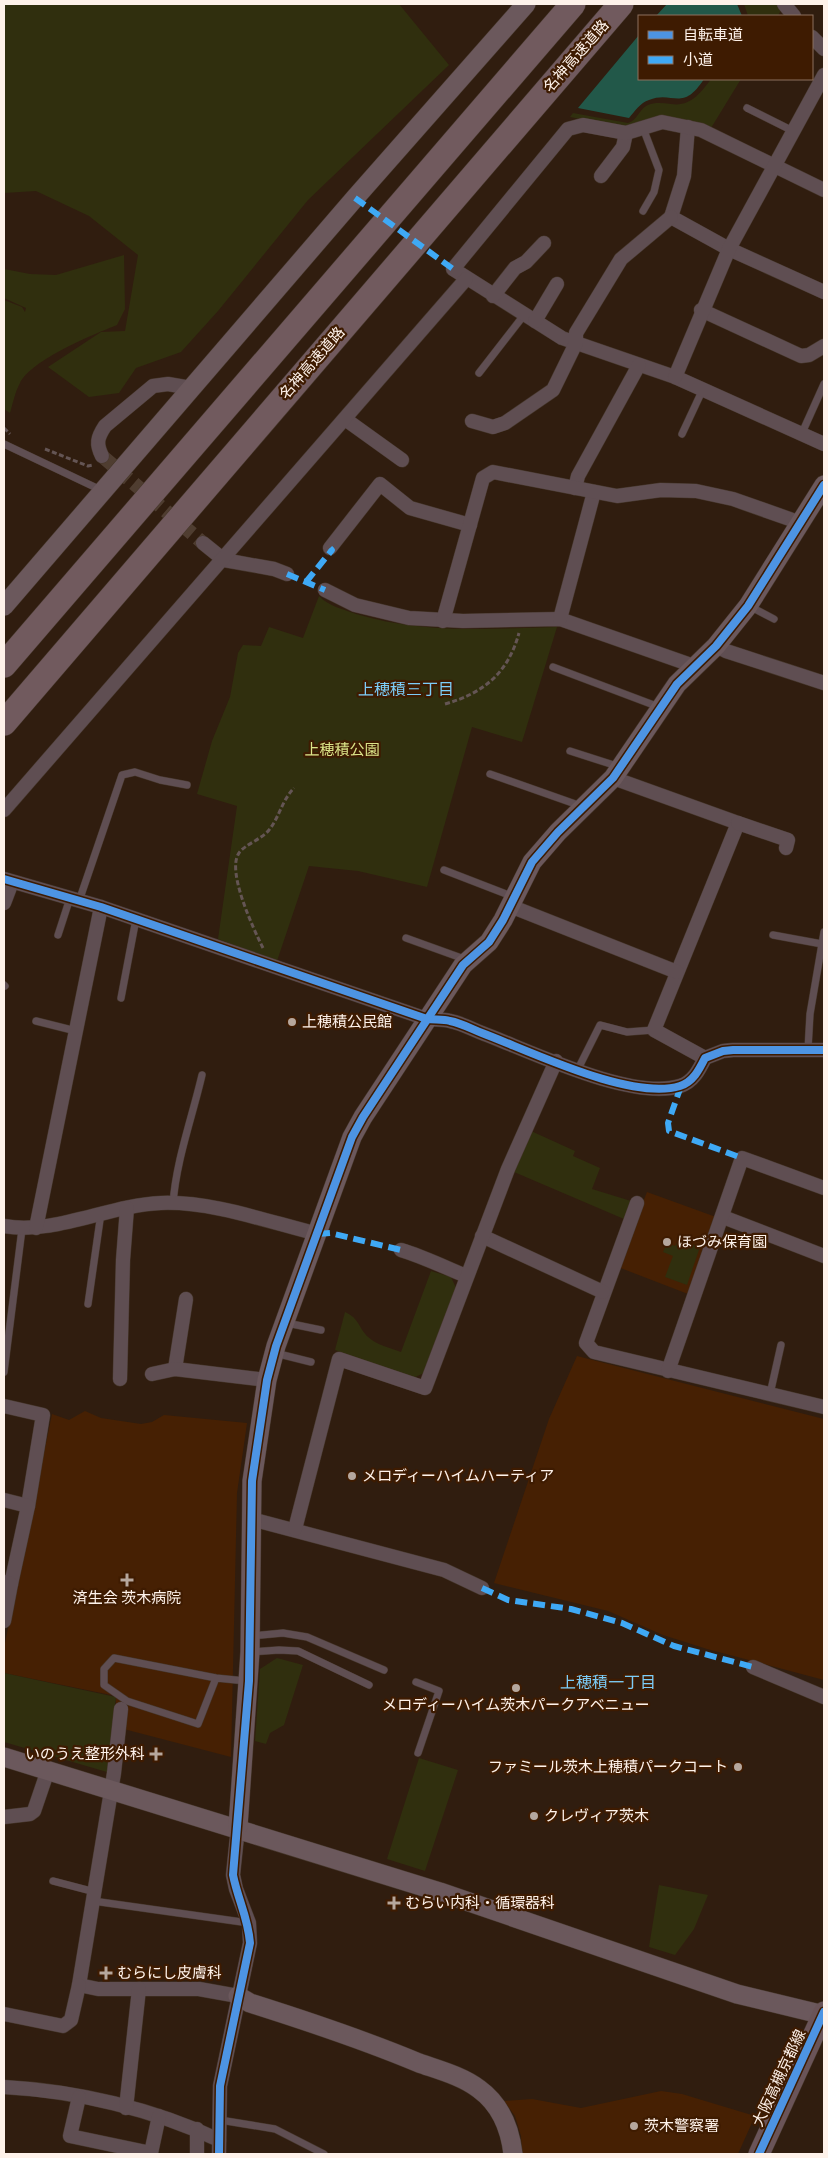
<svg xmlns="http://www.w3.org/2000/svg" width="828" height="2158" viewBox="0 0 828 2158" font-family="'Fira Sans Condensed','Noto Sans JP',sans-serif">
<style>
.built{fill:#462003}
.green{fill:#302f0e}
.water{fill:#225849}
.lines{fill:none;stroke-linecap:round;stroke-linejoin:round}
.street-tunnel{stroke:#4f3d30;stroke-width:14;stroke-dasharray:14 7;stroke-linecap:butt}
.lane-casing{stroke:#46372c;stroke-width:8}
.street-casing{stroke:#46372c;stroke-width:15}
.secondary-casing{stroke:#46372c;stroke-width:20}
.primary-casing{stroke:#46372c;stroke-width:22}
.highway-casing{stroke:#46372c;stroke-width:26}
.path{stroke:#645554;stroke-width:3;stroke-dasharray:5 2.5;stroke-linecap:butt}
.lane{stroke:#5f4e52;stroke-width:7}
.street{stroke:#5f4e52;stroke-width:14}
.secondary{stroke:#6b585c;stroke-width:19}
.primary{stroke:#6a5458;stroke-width:21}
.highway{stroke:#715a5e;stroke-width:25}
.quiet{stroke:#3fa9f5;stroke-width:6;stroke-dasharray:12 6;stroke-linecap:butt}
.cycleway-casing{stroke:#3e1b01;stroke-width:11}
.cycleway{stroke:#4d94e3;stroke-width:8}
.poi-dot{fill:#b6a79d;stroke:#3e1b01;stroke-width:2}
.labels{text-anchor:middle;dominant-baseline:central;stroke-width:4.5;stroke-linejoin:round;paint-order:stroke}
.street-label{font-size:15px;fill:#fef2ea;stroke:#3e1b01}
.park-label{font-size:15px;fill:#dbe489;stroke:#3e1b01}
.poi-label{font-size:15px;fill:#fef2ea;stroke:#3e1b01;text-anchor:start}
.neighbourhood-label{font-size:16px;fill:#7ccdf8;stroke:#3e1b01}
</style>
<rect width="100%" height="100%" fill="#301d0f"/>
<g class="built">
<path d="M647 1192 716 1217 688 1294 618 1267Z"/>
<path d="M577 1356 824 1419V1680L707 1649 663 1635 608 1611 494 1583 549 1419Z"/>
<path d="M85 1411 101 1418 141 1424 152 1422 164 1415 247 1423 237 1493 231 1757 116 1727V1696L4 1673V1648L52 1414 69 1420Z"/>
<path d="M661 2091 682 2094 755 2116 738 2154H522L521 2136 515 2116 504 2101 532 2099 581 2108Z"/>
</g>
<g class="green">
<path d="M4 4H399L449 65 308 200 218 311 181 352 136 368 119 393 89 397 48 367 101 332 125 331 138 255 89 216 36 191 4 193Z"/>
<path d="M744 4H777L781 10 778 16H748Z"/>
<path d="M711 79H741L711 128H627L570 117 573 113 628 123C637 121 639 109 648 105 655 102 663 103 671 104 690 107 701 93 711 79Z"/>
<path d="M124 255 125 309 117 325C94 334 31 360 20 383 15 392 13 403 10 413L4 409V300L22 307 25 312 26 308 4 298V269L30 274 56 275Z"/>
<path d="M319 596C328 606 343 609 356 614 422 634 490 629 557 627L522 742 472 727 427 887 358 871 309 866 277 961 218 939 237 806 197 794 212 741 230 697 238 653 243 645 261 646 269 627 303 638Z"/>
<path d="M531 1131 575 1151 573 1156 600 1168 592 1189 631 1201 624 1219 514 1172Z"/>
<path d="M679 1239 700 1247 687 1285 665 1277 673 1256 663 1252 667 1243 675 1246Z"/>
<path d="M431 1271 451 1277 456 1288 424 1373 413 1378 335 1350 345 1312C359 1318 358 1327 368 1337 377 1345 390 1348 401 1352Z"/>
<path d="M277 1658 303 1665 284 1725 270 1733 266 1744 255 1741 260 1669Z"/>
<path d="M4 1673 116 1697 107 1772 4 1742Z"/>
<path d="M419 1758 458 1770 425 1871 387 1859Z"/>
<path d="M659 1885 708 1895 694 1929 675 1955 649 1947Z"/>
</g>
<g class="water">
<path d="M667 4H737L742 16H656Z"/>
<path d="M639 35V79H704C682 113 673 90 649 100 640 103 635 111 629 118L578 108Z"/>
</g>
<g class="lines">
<path class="street-tunnel" d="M102 456 203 543"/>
<defs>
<g id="lane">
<path d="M747 108 793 131"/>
<path d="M643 211 654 192 659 170 643 128"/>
<path d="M479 373 524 315"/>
<path d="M802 433 824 384"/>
<path d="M682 434 703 389"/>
<path d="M4 444 103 491"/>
<path d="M749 606 774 619"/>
<path d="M553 667 659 707"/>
<path d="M570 751 620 767"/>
<path d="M490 774 581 806"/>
<path d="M444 870 514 897"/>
<path d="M79 901 122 775 135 772 160 780 187 785"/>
<path d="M58 935 70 898"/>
<path d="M773 935 822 944"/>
<path d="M406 938 467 960"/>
<path d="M4 985 5 986"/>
<path d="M121 998 136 919"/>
<path d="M36 1021 76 1031"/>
<path d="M808 1049 810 1014 824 932"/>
<path d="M578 1069 600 1025 627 1032 654 1030"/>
<path d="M173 1204C176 1161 192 1118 202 1075"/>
<path d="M88 1304 101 1213"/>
<path d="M287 1323 321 1330"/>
<path d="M275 1353 311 1362"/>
<path d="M4 1372 22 1229"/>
<path d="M770 1394 781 1345"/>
<path d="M251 1636 283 1633 307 1637 384 1670"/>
<path d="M251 1652 279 1650 298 1651 369 1685"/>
<path d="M216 1678 198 1724 127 1701 104 1685V1669L114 1658 216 1678 246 1681"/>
<path d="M416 1682 439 1691 418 1753"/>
<path d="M53 1881 95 1892"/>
<path d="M93 1901 249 1923"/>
<path d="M220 2120 275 2129 324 2154"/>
</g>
<g id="street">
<path d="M784 4 794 16"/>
<path d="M812 37 824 49"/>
<path d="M688 127 684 176 671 217 729 249 824 292"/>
<path d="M601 176 623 147 626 133"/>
<path d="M824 190 701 130 662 122 626 133 583 125 568 129 453 269 562 338 675 377 824 444"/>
<path d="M493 296 515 268 526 262 544 243"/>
<path d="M701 310 801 356 809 355 824 346"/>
<path d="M535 321 557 284"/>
<path d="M675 377 729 249 824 75"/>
<path d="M345 419 402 460"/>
<path d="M472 421 493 427 505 423 553 390 576 343V333L621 259 671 217"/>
<path d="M102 456C96 444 97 438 105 426L153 386 168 384 191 388"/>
<path d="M575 488 578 476 639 365"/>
<path d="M203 543 224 560 274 569 287 574"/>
<path d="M330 548 380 484 410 508 470 525"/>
<path d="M325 590 355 605 409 618 463 621 560 619 694 666"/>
<path d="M560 619 594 492"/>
<path d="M443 621 483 478 493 472 617 496 661 490 696 491 733 499 801 523"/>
<path d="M716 646 726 651 824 683"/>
<path d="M613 778 738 823 654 1030 705 1058"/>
<path d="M4 810 466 279"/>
<path d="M738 823 788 840 786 848"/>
<path d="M4 879 101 907 427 1019C435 1020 443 1019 450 1021 461 1023 472 1029 482 1033 530 1051 631 1101 680 1086 693 1082 699 1070 705 1058L723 1051 733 1050H824"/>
<path d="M4 903 12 882"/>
<path d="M510 906 677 972"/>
<path d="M637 1203 586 1343 594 1352 824 1407"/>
<path d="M723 1217 824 1256"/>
<path d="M4 1226C55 1235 109 1205 161 1203 211 1201 269 1222 318 1234"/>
<path d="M36 1228 101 907"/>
<path d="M482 1236 603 1292"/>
<path d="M401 1250C424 1257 444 1267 466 1276"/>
<path d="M175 1369 186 1299"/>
<path d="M668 1371 742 1158 824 1188"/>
<path d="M152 1374 175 1369 267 1380"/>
<path d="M120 1379 123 1260 127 1208"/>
<path d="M4 1406 43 1415 28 1506"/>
<path d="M4 1500 28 1506 11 1584"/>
<path d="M251 1519 444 1570 482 1588"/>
<path d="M295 1529 339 1359 425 1388 508 1169 556 1061"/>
<path d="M4 1582 11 1584 4 1621"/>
<path d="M753 1667 824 1697"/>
<path d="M121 1709 114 1773 79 1985 98 1989H199L238 1996"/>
<path d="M4 1817 30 1814 34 1811 48 1770"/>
<path d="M4 2014 63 2026 71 2020 79 1985"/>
<path d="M4 2087C77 2091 153 2109 219 2140"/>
<path d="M79 2097 70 2136 151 2153 159 2116"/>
<path d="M126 2108 139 1989"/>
<path d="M197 2129V2153"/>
<path d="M219 2154 220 2086 250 1943 249 1923 236 1889 233 1875 238 1827"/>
</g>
<g id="secondary">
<path d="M4 606 355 198 526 4"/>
<path d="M4 1757 440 1892 737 1994 824 2015"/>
<path d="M238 1827 250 1652 252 1481 267 1380 276 1346 352 1137 363 1117 463 965 489 942 503 920 532 862 558 832 613 778 677 684 716 646 748 606 824 485"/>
<path d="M238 1996 250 2003C307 2021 364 2040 419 2063 439 2070 462 2076 479 2089 501 2105 510 2128 513 2154"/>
</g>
<path id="primary" d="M759 2154 824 2012"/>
<g id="highway">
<path d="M4 665 573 4"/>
<path d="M4 723 621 4"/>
</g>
</defs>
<use href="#lane" class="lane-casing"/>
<use href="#street" class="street-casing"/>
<use href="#secondary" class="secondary-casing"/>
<use href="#primary" class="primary-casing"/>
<use href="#highway" class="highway-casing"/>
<g class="path">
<path d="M4 428 10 434"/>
<path d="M45 449 88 466 93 465"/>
<path d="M445 704C484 693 508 673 519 633"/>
<path d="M263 948C254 930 226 871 239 853 244 845 262 839 269 830 280 816 281 802 294 788"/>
</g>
<use href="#lane" class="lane"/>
<use href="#street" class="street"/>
<use href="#secondary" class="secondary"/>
<use href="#primary" class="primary"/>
<use href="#highway" class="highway"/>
<g class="quiet">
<path d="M355 198 453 269"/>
<path d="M287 574 325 590"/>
<path d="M306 582 332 550 330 548"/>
<path d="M681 1086 668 1123 669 1131 742 1158"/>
<path d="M318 1234 330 1233 401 1250"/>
<path d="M482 1588 508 1600 571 1609 622 1623 674 1646 753 1667"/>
</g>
<defs>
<g id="cycleway">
<path d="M4 879 101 907 427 1019C435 1020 443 1019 450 1021 461 1023 472 1029 482 1033 530 1051 631 1101 680 1086 693 1082 699 1070 705 1058L723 1051 733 1050H824"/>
<path d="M219 2154 220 2086 250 1943C248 1917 238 1900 233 1875L249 1681 252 1481 267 1380 276 1346 352 1137 363 1117 463 965 489 942 503 920 532 862 558 832 613 778 677 684 716 646 748 606 824 485"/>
<path d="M759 2154 824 2012"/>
</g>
</defs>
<use href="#cycleway" class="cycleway-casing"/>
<use href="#cycleway" class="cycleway"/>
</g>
<g class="poi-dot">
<circle cx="292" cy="1022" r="5"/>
<circle cx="667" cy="1242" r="5"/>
<circle cx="352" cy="1476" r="5"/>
<path d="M124.5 1572.5h5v5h5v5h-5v5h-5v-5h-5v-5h5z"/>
<circle cx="516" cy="1688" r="5"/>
<path d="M153.5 1746.5h5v5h5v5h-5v5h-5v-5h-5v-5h5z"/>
<circle cx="738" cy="1767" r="5"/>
<circle cx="534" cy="1816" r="5"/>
<path d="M391.5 1895.5h5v5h5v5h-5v5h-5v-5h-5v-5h5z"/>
<path d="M103.5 1965.5h5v5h5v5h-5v5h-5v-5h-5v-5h5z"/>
<circle cx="634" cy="2126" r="5"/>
</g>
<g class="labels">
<g class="street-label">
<text transform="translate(576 56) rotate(-49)">名神高速道路</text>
<text transform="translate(312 363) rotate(-49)">名神高速道路</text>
<text transform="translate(779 2078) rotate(-65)">大阪高槻京都線</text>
</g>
<g class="park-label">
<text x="342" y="750">上穂積公園</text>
</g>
<g class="poi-label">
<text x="302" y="1022">上穂積公民館</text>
<text x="677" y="1242">ほづみ保育園</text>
<text x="362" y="1476">メロディーハイムハーティア</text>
<text x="127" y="1598" text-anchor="middle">済生会 茨木病院</text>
<text x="516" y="1705" text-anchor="middle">メロディーハイム茨木パークアベニュー</text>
<text x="145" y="1754" text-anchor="end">いのうえ整形外科</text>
<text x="728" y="1767" text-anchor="end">ファミール茨木上穂積パークコート</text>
<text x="544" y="1816">クレヴィア茨木</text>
<text x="405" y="1903">むらい内科・循環器科</text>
<text x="117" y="1973">むらにし皮膚科</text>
<text x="644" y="2126">茨木警察署</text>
</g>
<g class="neighbourhood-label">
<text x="406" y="689">上穂積三丁目</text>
<text x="608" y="1682">上穂積一丁目</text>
</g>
</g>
<rect width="828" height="2158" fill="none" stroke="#fef2ea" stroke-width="10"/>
<rect x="638" y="15" width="175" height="65" fill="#3e1b01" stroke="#8b715e"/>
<rect x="648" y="31" width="25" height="8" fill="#4d94e3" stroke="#8b715e"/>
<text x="683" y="40" font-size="15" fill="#fef2ea">自転車道</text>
<rect x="648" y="56" width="25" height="8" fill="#3fa9f5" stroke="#8b715e"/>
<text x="683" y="65" font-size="15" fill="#fef2ea">小道</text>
</svg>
